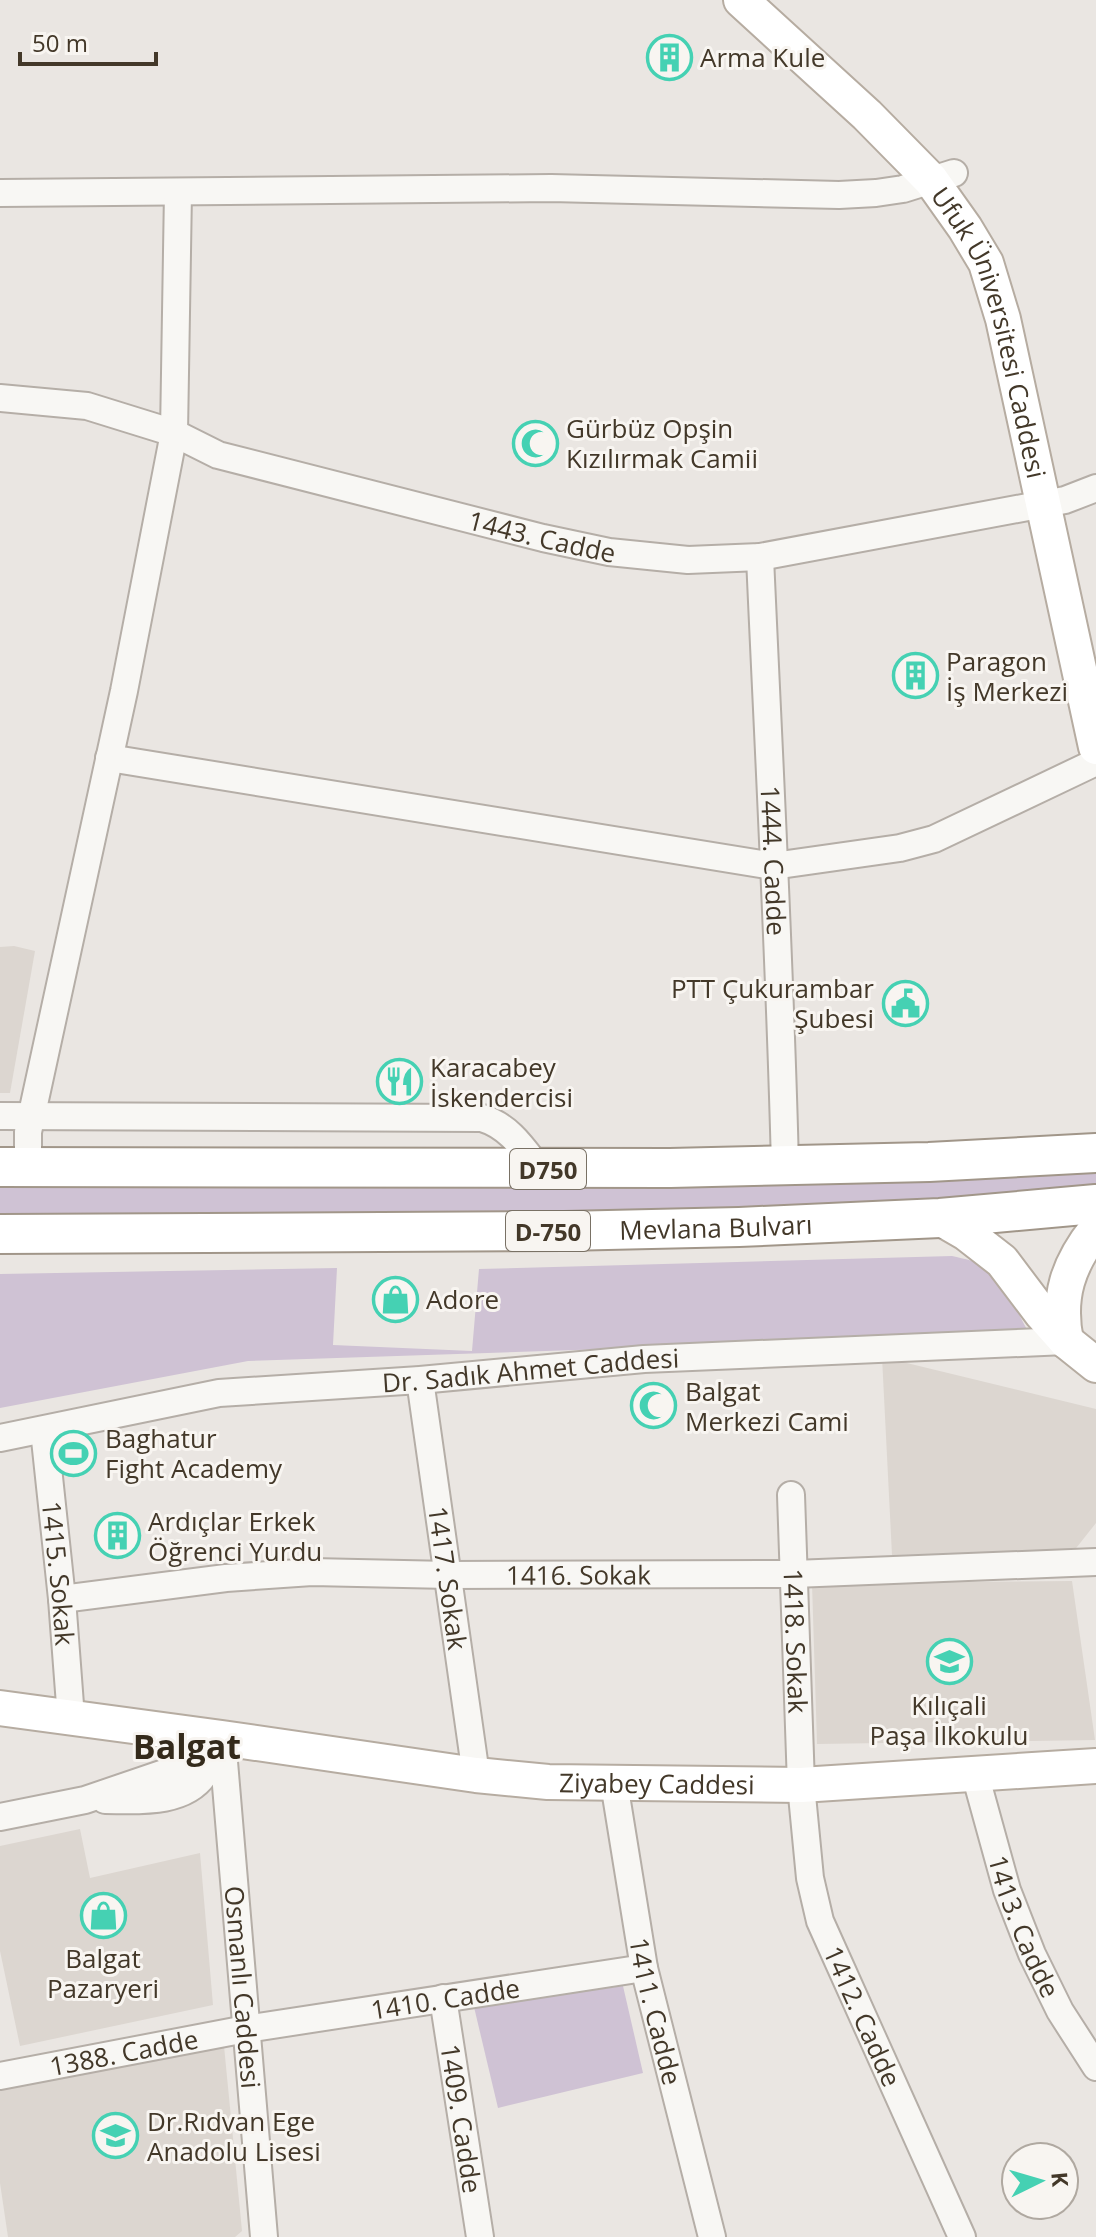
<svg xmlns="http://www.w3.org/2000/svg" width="1096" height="2237" viewBox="0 0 1096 2237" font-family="'Open Sans',sans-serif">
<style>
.built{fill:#dcd6d0}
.green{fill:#cfc2d4}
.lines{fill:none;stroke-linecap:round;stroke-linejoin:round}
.minor-casing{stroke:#b5aea7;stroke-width:30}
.major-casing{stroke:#b6aca1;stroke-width:38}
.highway-casing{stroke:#a19689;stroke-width:42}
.minor{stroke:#f8f7f4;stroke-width:26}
.major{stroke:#fff;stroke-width:34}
.highway{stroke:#fff;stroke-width:38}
.labels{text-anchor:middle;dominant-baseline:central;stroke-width:6;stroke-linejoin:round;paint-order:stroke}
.shield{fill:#f8f5f1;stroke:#797165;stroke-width:2}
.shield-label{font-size:24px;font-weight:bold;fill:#433829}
.poi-label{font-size:26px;fill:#433829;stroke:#f8f5f1;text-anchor:start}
.street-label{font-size:26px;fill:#433829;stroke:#f8f5f1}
.district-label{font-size:34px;font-weight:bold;fill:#342a1b;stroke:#f8f5f1}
</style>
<rect width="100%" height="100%" fill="#eae6e2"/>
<g class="built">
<path d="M14 946 35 951 10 1093H0V947Z"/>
<path d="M882 1357 1096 1409V1523L1073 1552 892 1555Z"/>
<path d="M1072 1581 1095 1740 817 1744 812 1583Z"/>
<path d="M80 1829 90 1878 200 1853 213 2005 20 2046 0 1951V1846Z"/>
<path d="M224 2046 242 2231 235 2237H8L0 2183V2089Z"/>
</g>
<g class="green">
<path d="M1096 1171V1186L953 1199 569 1216 0 1217V1186Z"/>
<path d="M952 1256C964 1259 979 1261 988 1269 1007 1286 1018 1314 1030 1335L248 1361 0 1408V1274L337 1268 333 1345 472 1351 479 1269Z"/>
<path d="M623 1986 643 2073 498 2108 474 2007Z"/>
</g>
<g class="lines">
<defs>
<g id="minor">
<path d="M0 193 551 188 839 195 876 193 903 189 954 173"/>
<path id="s1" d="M0 398 87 406 174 433 218 455 543 538 609 552 688 560 760 557 1065 500 1096 488"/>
<path id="s2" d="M760 557C769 760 780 962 785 1166"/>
<path d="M109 758 773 866 900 848 934 839 1096 762"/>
<path d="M0 1116 482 1118C509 1126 523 1148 539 1169"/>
<path d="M28 1167V1132L124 691 174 433 178 192"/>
<path id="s3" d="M420 1380 476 1775"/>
<path id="s4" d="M44 1430 62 1599 71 1718"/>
<path id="s5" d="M0 1438 219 1393 420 1380 644 1359 1066 1341"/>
<path id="s6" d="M791 1495 801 1785 810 1878 820 1921 962 2237"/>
<path id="s7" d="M62 1599 226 1578 312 1572 449 1575 794 1574 1096 1562"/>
<path id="s8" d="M222 1738 264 2237"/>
<path id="s9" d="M975 1774 1007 1890 1032 1954 1060 2011 1096 2067"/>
<path id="s10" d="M614 1783 644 1968 712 2237"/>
<path d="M105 1800C136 1800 183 1805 204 1775 211 1765 216 1752 220 1741"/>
<path d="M0 1817 85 1800 173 1770 191 1761 222 1738"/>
<path id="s11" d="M443 1998 480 2237"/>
<path id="s12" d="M0 2076 246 2029 644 1968"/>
</g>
<g id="major">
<path id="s13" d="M741 0 867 115 931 180 965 228 986 263 1003 319 1096 747"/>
<path d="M940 1218 966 1233 1002 1261 1042 1314 1066 1341 1096 1365"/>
<path d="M1066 1341C1057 1297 1068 1264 1096 1229"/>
<path id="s14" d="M0 1708 222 1738 476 1775 548 1782 801 1785 1096 1766"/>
</g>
<g id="highway">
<path d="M0 1167 670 1168 929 1162 1096 1153"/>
<path id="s15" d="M0 1234 564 1231 739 1227 940 1218 1096 1204"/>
</g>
</defs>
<use href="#minor" class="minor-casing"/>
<use href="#major" class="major-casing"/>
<use href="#highway" class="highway-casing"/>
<use href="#minor" class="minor"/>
<use href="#major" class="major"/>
<use href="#highway" class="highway"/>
</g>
<defs>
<symbol id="building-ring" viewBox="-11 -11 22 22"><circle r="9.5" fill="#f8f5f1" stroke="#45d1b3" stroke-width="1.5"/><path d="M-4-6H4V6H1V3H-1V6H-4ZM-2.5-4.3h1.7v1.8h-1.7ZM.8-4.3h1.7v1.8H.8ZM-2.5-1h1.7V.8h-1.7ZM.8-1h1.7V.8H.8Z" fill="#45d1b3"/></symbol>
<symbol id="mosque-ring" viewBox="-11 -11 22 22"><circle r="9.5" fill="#f8f5f1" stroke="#45d1b3" stroke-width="1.5"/><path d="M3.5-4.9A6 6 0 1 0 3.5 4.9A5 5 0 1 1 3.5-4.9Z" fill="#45d1b3"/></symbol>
<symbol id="civic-ring" viewBox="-11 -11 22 22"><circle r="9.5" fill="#f8f5f1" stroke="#45d1b3" stroke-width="1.5"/><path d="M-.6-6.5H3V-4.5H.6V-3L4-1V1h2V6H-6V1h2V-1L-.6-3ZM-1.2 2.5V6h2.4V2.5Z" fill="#45d1b3"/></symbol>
<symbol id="restaurant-ring" viewBox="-11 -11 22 22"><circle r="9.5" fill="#f8f5f1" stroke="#45d1b3" stroke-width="1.5"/><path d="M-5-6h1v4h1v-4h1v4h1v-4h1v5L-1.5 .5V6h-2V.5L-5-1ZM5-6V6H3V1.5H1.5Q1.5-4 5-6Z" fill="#45d1b3"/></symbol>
<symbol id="shop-ring" viewBox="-11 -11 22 22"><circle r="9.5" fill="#f8f5f1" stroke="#45d1b3" stroke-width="1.5"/><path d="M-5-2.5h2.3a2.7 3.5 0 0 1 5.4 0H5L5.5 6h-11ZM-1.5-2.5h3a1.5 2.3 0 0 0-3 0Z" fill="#45d1b3"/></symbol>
<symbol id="stadium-ring" viewBox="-11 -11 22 22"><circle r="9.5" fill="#f8f5f1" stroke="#45d1b3" stroke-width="1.5"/><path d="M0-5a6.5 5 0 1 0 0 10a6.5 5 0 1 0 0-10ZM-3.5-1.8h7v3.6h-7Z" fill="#45d1b3"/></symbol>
<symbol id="school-ring" viewBox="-11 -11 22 22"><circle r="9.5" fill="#f8f5f1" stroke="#45d1b3" stroke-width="1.5"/><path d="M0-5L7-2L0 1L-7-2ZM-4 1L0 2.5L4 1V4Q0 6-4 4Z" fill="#45d1b3"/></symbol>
</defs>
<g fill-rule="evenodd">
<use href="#building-ring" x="644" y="32" width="51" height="51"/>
<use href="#mosque-ring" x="510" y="418" width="51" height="51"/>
<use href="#building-ring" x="890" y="650" width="51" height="51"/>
<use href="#civic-ring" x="880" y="978" width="51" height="51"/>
<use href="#restaurant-ring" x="374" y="1056" width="51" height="51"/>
<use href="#shop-ring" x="370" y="1274" width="51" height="51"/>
<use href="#mosque-ring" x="628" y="1380" width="51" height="51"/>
<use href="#stadium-ring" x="48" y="1428" width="51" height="51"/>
<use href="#building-ring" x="92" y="1510" width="51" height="51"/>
<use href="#school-ring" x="924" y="1636" width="51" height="51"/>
<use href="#shop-ring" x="78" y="1890" width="51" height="51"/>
<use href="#school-ring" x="90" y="2110" width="51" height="51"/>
</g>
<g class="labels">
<g class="shield">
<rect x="510" y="1149" width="76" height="40" rx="6"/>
<rect x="506" y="1211" width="84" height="40" rx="6"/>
</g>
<g class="shield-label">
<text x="548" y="1169">D750</text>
<text x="548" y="1231">D-750</text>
</g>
<g class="poi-label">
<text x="700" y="57">Arma Kule</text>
<text x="566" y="428">Gürbüz Opşin<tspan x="566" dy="30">Kızılırmak Camii</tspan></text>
<text x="946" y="661">Paragon<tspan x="946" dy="30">İş Merkezi</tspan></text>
<text x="874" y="988" text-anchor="end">PTT Çukurambar<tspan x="874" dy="30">Şubesi</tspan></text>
<text x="430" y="1067">Karacabey<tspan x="430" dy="30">İskendercisi</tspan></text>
<text x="426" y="1299">Adore</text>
<text x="685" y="1391">Balgat<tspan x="685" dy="30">Merkezi Cami</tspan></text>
<text x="105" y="1438">Baghatur<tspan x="105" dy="30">Fight Academy</tspan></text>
<text x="148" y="1521">Ardıçlar Erkek<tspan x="148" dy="30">Öğrenci Yurdu</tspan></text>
<text x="949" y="1705" text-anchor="middle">Kılıçali<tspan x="949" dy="30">Paşa İlkokulu</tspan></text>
<text x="103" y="1958" text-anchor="middle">Balgat<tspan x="103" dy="30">Pazaryeri</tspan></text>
<text x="147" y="2121">Dr.Rıdvan Ege<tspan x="147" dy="30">Anadolu Lisesi</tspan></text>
</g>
<g class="street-label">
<text stroke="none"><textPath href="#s13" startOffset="428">Ufuk Üniversitesi Caddesi</textPath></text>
<text stroke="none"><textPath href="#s1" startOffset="562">1443. Cadde</textPath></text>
<text stroke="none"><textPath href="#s2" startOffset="304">1444. Cadde</textPath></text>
<text stroke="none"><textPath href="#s15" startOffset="716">Mevlana Bulvarı</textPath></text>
<text stroke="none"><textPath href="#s5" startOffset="536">Dr. Sadık Ahmet Caddesi</textPath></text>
<text stroke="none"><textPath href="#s4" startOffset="144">1415. Sokak</textPath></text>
<text stroke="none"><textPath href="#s7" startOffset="518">1416. Sokak</textPath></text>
<text stroke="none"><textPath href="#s3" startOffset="200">1417. Sokak</textPath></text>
<text stroke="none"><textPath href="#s6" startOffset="146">1418. Sokak</textPath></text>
<text stroke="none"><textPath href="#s14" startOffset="662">Ziyabey Caddesi</textPath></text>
<text stroke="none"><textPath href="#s9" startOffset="160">1413. Cadde</textPath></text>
<text stroke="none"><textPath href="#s8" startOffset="250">Osmanlı Caddesi</textPath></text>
<text stroke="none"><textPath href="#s12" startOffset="452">1410. Cadde</textPath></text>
<text stroke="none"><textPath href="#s10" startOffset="232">1411. Cadde</textPath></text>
<text stroke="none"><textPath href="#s6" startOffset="532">1412. Cadde</textPath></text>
<text stroke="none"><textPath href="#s12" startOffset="126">1388. Cadde</textPath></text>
<text stroke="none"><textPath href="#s11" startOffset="122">1409. Cadde</textPath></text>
</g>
<g class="district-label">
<text x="187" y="1746">Balgat</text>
</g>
</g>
<g transform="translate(1040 2181) rotate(85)"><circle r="38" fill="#f8f5f1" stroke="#b0a9a1" stroke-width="2"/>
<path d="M0-6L14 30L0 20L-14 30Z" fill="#45d1b3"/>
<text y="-12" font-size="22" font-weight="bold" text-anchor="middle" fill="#433829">K</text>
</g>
<path d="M20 52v12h136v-12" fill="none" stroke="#433829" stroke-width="4"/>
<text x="32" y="52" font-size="24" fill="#433829" stroke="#f8f5f1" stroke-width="6" paint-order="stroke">50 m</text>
</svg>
